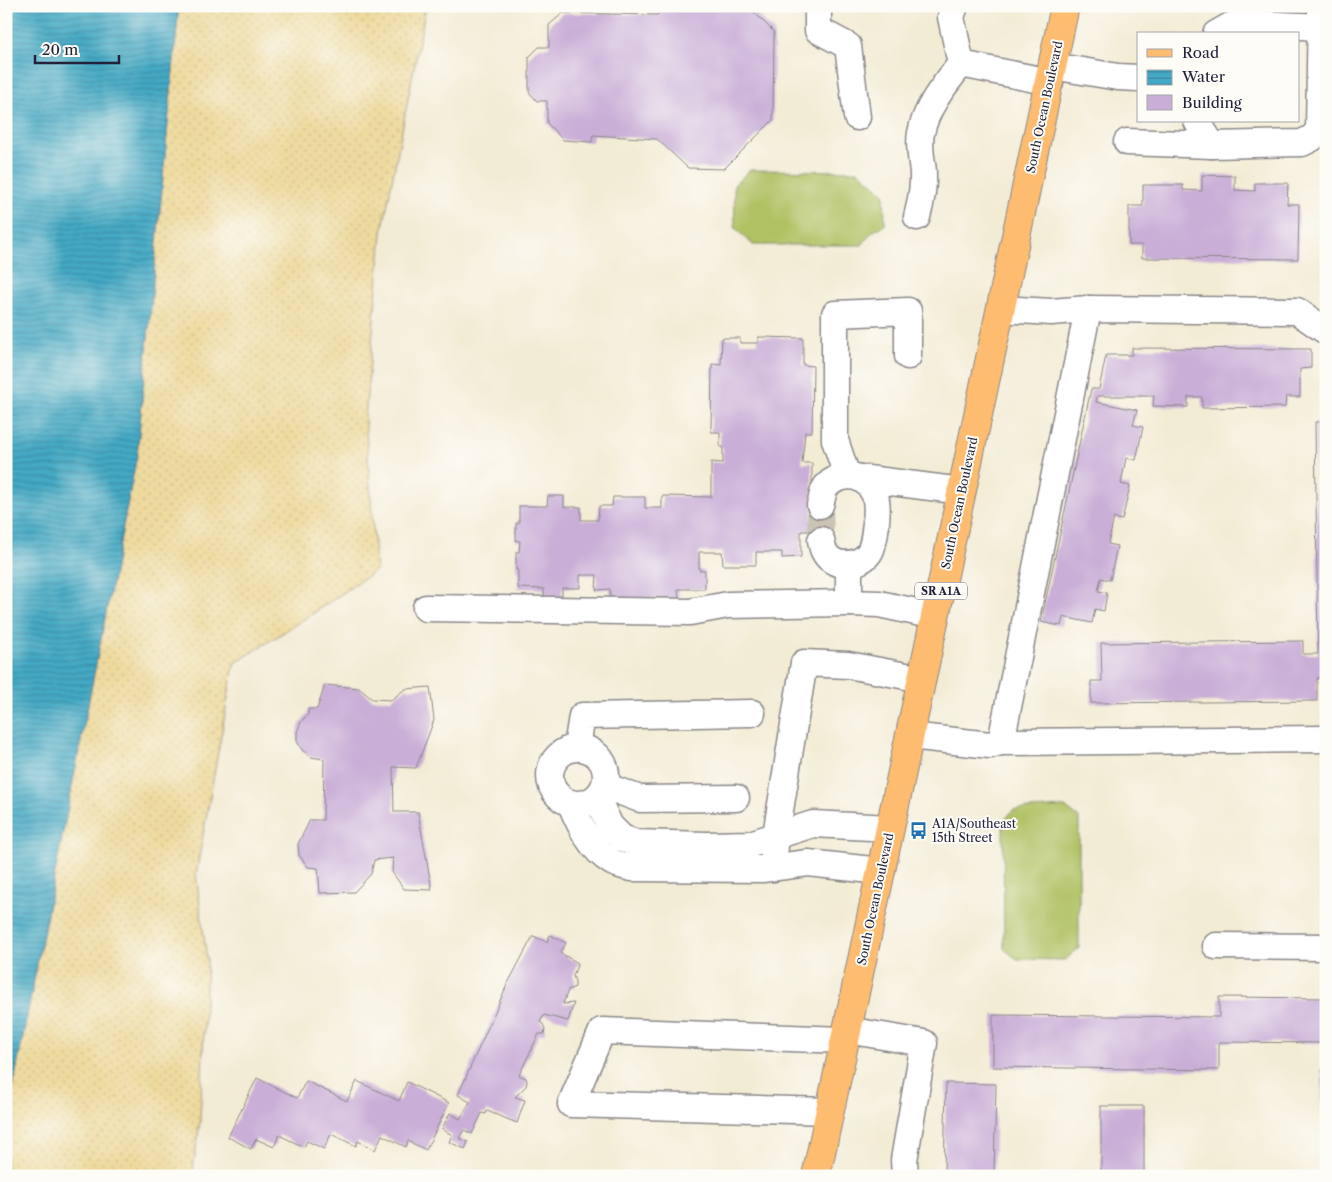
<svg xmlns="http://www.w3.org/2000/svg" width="1332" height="1182" viewBox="0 0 1332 1182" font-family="'Libre Caslon Text',serif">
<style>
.sand{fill:url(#sand-dots);stroke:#887e6c}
.pitch{fill:#b0c164;stroke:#697250}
.water{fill:url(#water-rules);stroke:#336680}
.building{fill:#c9aed7}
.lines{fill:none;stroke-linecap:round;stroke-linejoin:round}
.minor-tunnel{stroke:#c9c4b6;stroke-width:26;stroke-dasharray:26 13;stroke-linecap:butt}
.minor-casing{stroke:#8a8788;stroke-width:29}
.major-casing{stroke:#8a8788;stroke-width:30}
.minor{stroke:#fff;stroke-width:26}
.major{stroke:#fdbc6f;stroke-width:28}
.labels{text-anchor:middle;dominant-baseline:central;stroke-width:4;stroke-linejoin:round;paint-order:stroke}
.shield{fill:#fdfcf7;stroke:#646373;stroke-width:1}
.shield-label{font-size:11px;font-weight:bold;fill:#22223b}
.street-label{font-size:12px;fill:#22223b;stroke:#fdfcf7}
.poi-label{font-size:12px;fill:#22223b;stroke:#fdfcf7;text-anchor:start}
</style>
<defs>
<pattern id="sand-dots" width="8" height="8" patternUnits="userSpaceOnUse" patternTransform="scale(1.25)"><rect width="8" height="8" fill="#eeda9e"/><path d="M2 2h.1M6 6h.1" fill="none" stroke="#ccbb89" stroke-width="1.8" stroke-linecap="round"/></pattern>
<pattern id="water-rules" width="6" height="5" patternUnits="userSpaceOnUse" patternTransform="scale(1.25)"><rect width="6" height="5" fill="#44a9c4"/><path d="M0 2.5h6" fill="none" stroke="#3889a0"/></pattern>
</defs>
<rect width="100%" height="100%" fill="#fdfcf7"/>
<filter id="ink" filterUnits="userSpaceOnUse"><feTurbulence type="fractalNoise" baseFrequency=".02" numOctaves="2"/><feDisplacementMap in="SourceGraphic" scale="10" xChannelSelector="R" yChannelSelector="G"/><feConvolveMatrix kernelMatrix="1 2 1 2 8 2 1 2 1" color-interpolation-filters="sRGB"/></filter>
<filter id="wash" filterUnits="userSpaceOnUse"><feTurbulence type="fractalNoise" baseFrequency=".0096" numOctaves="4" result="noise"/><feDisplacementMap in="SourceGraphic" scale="20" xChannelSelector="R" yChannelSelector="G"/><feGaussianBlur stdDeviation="1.12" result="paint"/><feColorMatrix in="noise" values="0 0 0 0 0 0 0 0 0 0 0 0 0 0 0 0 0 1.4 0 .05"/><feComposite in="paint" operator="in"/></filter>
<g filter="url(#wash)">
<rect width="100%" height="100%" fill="#f3ecd5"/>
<path class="sand" d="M179 6H426L382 233 365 418 376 570 312 614 234 664 196 874 207 960 200 1121 192 1176H6V1123L137 455Z"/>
<g class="pitch">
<path d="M750 170 858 171 884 193 885 225 872 232 862 245H753L735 228 734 185Z"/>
<path d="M1065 807 1079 818V948L1065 960 1017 959 1004 949 1003 822 1013 810Z"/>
</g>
<path class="water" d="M6 6H179L137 455 6 1123Z"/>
<g id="blocks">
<g class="building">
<path d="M666 6H748L774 32 773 120 724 169 688 168 657 139 593 135 592 142 563 140 547 123V101H537L529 92V57L539 47H549V25L563 13 657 15Z"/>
<path d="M1202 175 1235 176V190L1255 191V183H1288L1287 204H1299L1298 259 1142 258V245H1129V206H1143V185H1183V190L1202 191Z"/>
<path d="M758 337 803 338V365L813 366 812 432H805L802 463H812V531H801V557L782 558V552H756V565H723L722 552H699V570H705V589H678L679 599 610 598V589L596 590 597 575H580V588H562V598H544V589L518 588V570H516V552H519L520 541H516V523H519V506H547L548 496H564V507H581V520H598L599 506H612L613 497H645V508H662V496L711 497V462L723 463V447H720V432H711L712 364 721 365 722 338H740V343H758Z"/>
<path d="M1132 348 1311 349V368L1300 369V397H1286L1285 407 1202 408V397H1188V407L1153 406 1154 396H1097L1096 402 1137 410 1133 425 1143 427 1136 460 1126 458 1121 484 1130 486 1122 520 1114 518 1108 544 1117 546 1110 580 1101 578 1098 591 1107 593 1104 611 1095 609 1092 623 1063 617 1061 626 1041 622 1091 389H1099L1106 355H1132Z"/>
<path d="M1315 422H1326V677L1317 678V701L1091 703V681H1102L1101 643 1303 641V654H1318Z"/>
<path d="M325 685 359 688 372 699 391 700 405 689 430 687 434 720 416 768 393 767 394 812H418L432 890 404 889 392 872 393 858 374 860 371 874 354 892 320 893 318 868 308 867 299 855 298 844 310 820H323L324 759 311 757 302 750 297 741V732L301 722 308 714V709H317Z"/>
<path d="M550 935 566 943 560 953 578 963 573 976 575 981V987L568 990 563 1004 574 1003 568 1021 544 1015 540 1022 543 1024 545 1030 544 1034H539L519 1075 526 1078 527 1081 526 1086 515 1097 525 1100 517 1123 487 1111 486 1114 482 1113 472 1134 464 1130 459 1138 468 1142 465 1149 449 1142 452 1135 442 1129 450 1113 460 1119 470 1102 458 1095 507 985 533 936 547 942Z"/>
<path d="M1219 997 1326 998V1043L1219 1042V1070L993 1067V1015L1219 1017Z"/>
<path d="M1322 1069H1326V1176H1324Z"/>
<path d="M257 1078 297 1098 306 1081 347 1101 357 1081 399 1101 407 1082 449 1103 426 1150 408 1141 406 1147 382 1135 375 1150 358 1141 356 1146 331 1134 324 1149 307 1141 304 1147 279 1135 274 1147 256 1139 251 1149 228 1137Z"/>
<path d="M946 1083 996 1084 994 1176H944Z"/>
<rect x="1101" y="1106" width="43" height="70"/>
</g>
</g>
</g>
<g filter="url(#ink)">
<use href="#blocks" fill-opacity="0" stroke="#8a8788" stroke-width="1"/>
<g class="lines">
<path class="minor-tunnel" d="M820 505 821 540"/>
<defs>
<g id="minor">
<path d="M818 6V30L848 46 857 117"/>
<path d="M955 6 951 17 961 64 1050 82"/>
<path d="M1216 34 1230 26 1241 23 1321 27"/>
<path d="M1052 66 1118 77 1138 78"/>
<path d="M1197 121 1212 145"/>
<path d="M1127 142 1212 145 1302 143 1312 138 1319 130 1321 6"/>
<path d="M917 217C921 202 924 188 923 172 922 160 918 146 921 133 926 107 945 84 961 64"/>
<path d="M1001 309 1051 312 1088 309 1297 311 1326 331"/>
<path d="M847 476 835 440V314L908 311V356"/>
<path d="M860 478 962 491"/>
<path d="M820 505C822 501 822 495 824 490 830 478 849 473 861 479 868 483 875 491 876 500 878 510 875 545 869 553 859 567 832 569 824 551 822 548 822 544 821 540"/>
<path d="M849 564V603L879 604 935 616"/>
<path d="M426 608 690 612 728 605 849 603"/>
<path d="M910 736 990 745 1001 742 1326 739"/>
<path d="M1001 742 1088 309"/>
<path d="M577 747 582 716 752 713"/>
<circle cx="578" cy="776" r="28"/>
<path d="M605 786 640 799 736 798"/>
<path d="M597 798 610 826 622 838 636 843 707 845 750 844 813 824 890 828"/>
<path d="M571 804C580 826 591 849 612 862 617 865 625 866 631 868L762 869 808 863 881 871"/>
<path d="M773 868 776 835 804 663 848 665 922 679"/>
<path d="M1216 946 1326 947"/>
<path d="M847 1030 924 1043 904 1160 905 1176"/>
<path d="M830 1111 571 1104 602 1031 844 1040"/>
</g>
<path id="major" d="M816 1176 1065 6"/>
</defs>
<use href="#minor" class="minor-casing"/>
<use href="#major" class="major-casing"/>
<use href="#minor" class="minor"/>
<use href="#major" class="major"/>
</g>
</g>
<defs>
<symbol id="bus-bare" viewBox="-9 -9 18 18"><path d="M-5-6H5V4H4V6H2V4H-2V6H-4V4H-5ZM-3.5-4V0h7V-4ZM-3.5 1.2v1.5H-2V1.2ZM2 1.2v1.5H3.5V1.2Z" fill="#1f6fb2" stroke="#fdfcf7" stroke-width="2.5" paint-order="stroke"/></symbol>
</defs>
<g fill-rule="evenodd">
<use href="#bus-bare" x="906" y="818" width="25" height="25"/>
</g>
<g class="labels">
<rect class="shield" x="915" y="582.5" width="52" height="17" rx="4"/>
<g class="shield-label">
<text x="941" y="591">SR A1A</text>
</g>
<g class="street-label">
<text transform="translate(1044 107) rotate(-78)">South Ocean Boulevard</text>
<text transform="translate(959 503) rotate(-78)">South Ocean Boulevard</text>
<text transform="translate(875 899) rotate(-78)">South Ocean Boulevard</text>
</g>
<g class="poi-label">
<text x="932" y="823">A1A/Southeast<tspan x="932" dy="14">15th Street</tspan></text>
</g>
</g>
<rect width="1332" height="1182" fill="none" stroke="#fdfcf7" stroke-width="25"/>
<rect x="1137" y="32" width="162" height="90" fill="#fdfcf7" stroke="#a5a5ac"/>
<rect x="1147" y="49" width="25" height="8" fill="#fdbc6f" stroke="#a5a5ac"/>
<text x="1182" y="58" font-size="15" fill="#22223b">Road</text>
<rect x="1147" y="70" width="25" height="15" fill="url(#water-rules)" stroke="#a5a5ac"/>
<text x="1182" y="82" font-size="15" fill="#22223b">Water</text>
<rect x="1147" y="95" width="25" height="15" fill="#c9aed7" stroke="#a5a5ac"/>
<text x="1182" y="108" font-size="15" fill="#22223b">Building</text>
<path d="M35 55v8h84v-8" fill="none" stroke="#22223b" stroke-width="2.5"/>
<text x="42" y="55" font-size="15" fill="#22223b" stroke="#fdfcf7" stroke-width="4" paint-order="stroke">20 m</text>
</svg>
